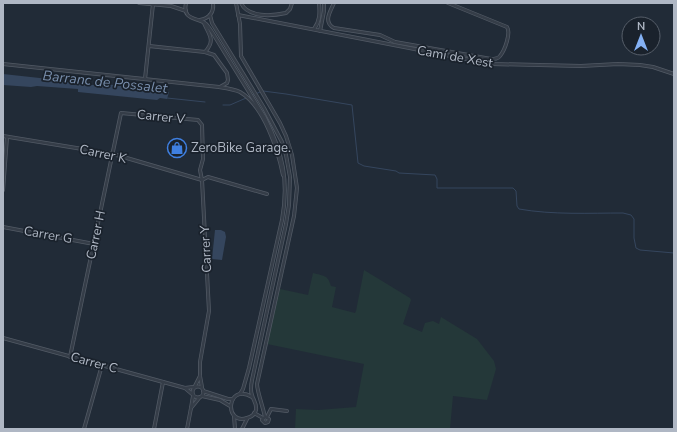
<svg xmlns="http://www.w3.org/2000/svg" width="677" height="432" viewBox="0 0 677 432" font-family="'Nunito Sans',sans-serif">
<style>
.green{fill:#243839}
.water{fill:#35465e}
.lines{fill:none;stroke-linecap:round;stroke-linejoin:round}
.stream{stroke:#35465e;stroke-width:1}
.street-casing{stroke:#525a65;stroke-width:4}
.street{stroke:#353d48;stroke-width:2.5}
.labels{text-anchor:middle;dominant-baseline:central;stroke-width:3.5;stroke-linejoin:round;paint-order:stroke}
.street-label{font-size:13px;fill:#afb7c4;stroke:#1a222c}
.poi-label{font-size:13px;fill:#afb7c4;stroke:#1a222c;text-anchor:start}
.water-label{font-size:14px;font-style:italic;fill:#788eac;stroke:#1a222c}
</style>
<rect width="100%" height="100%" fill="#212b37"/>
<path class="green" d="M364 270 410 298 411 300 403 324 422 332 425 323 433 321 439 324 441 317 477 339 494 361 496 369 487 400 453 396 450 429H295L296 409 318 410 356 407 364 364 267 344 280 289 308 295 313 273C324 276 328 275 331 286L336 287 332 307 355 313 356 311Z"/>
<g class="water">
<path d="M3 74 58 80 60 82H72L91 85 106 84 169 92 167 99 160 98 157 100 78 92V89L37 86 31 87 3 85Z"/>
<path d="M215 230H221L225 232 226 237 222 260 212 259Z"/>
</g>
<g class="lines">
<g class="stream">
<path d="M263 91 286 94 352 105 358 163 364 166 396 171 399 173 435 175 437 179V188H513L516 191 517 206 519 209C553 215 589 213 623 213L631 215 634 219V238L636 248 640 250 674 253"/>
<path d="M167 98 205 102"/>
<path d="M223 105H230L260 92"/>
</g>
<defs>
<g id="street">
<path d="M139 3 171 6 186 11"/>
<path d="M186 3C182 21 198 17 206 24 208 26 210 29 212 32L265 118C283 153 289 181 282 220L249 368 243 389 240 394"/>
<path d="M236 3 240 24 241 56 280 123 286 136 292 155 297 188 294 216 257 384C257 391 263 407 265 417L269 419 268 422 265 423 262 420 265 417"/>
<path d="M241 3C248 18 272 16 286 13L290 9 292 3"/>
<path d="M334 3C330 12 323 22 334 28L380 35 395 42 491 59C495 59 498 59 500 56 505 50 511 33 507 27L448 3"/>
<path d="M210 15 212 23 264 108 282 142 286 155 290 177 289 205 286 224 252 380C251 385 250 390 252 395 253 400 257 403 256 410 255 414 251 417 247 418 224 426 226 382 252 397"/>
<path d="M238 15 492 64 581 66 618 64 640 65 653 67 674 74"/>
<path d="M200 20C210 18 214 12 213 3"/>
<path d="M204 23C209 35 216 40 205 52"/>
<path d="M314 29C320 21 320 13 319 3"/>
<path d="M320 31 324 11V3"/>
<path d="M149 46 205 52 214 55 227 73 228 80 227 83 220 87"/>
<path d="M3 64 219 87C226 88 234 89 240 92 264 106 278 150 283 175"/>
<path d="M145 79 153 4"/>
<path d="M3 136 113 154 202 180"/>
<path d="M202 180 208 177 267 194"/>
<path d="M3 190 7 137"/>
<path d="M3 227 94 244"/>
<path d="M3 338 185 388"/>
<path d="M70 357 121 113 198 120 202 125 203 159 200 170 202 180 209 311 200 362V376"/>
<path d="M195 386 200 376 202 387"/>
<circle cx="198" cy="392" r="5.5"/>
<path d="M203 391 228 399H233"/>
<path d="M192 394 185 388 193 387"/>
<path d="M193 396 191 408 200 397"/>
<path d="M202 396 220 400 230 406"/>
<path d="M254 413 263 418"/>
<path d="M234 416 235 429"/>
<path d="M267 417 271 409 287 411"/>
<path d="M84 429 102 365"/>
<path d="M154 429 163 382"/>
<path d="M187 429 191 408"/>
<path d="M242 429 247 419"/>
</g>
</defs>
<use href="#street" class="street-casing"/>
<use href="#street" class="street"/>
</g>
<defs>
<symbol id="shop-ring" viewBox="-11 -11 22 22"><circle r="9.5" fill="#1a222c" stroke="#3f7fe0" stroke-width="1.5"/><path d="M-5-2.5h2.3a2.7 3.5 0 0 1 5.4 0H5L5.5 6h-11ZM-1.5-2.5h3a1.5 2.3 0 0 0-3 0Z" fill="#3f7fe0"/></symbol>
</defs>
<g fill-rule="evenodd">
<use href="#shop-ring" x="166" y="137" width="22" height="22"/>
</g>
<g class="labels">
<g class="street-label">
<text transform="translate(455 57) rotate(10)">Camí de Xest</text>
<text transform="translate(161 117) rotate(6)">Carrer V</text>
<text transform="translate(103 154) rotate(12)">Carrer K</text>
<text transform="translate(48 235) rotate(10)">Carrer G</text>
<text transform="translate(96 235) rotate(-78)">Carrer H</text>
<text transform="translate(206 249) rotate(-93)">Carrer Y</text>
<text transform="translate(94 363) rotate(15)">Carrer C</text>
</g>
<g class="poi-label">
<text x="191" y="148">ZeroBike Garage.</text>
</g>
<g class="water-label">
<text transform="translate(105 82) rotate(6)">Barranc de Possalet</text>
</g>
</g>
<rect width="677" height="432" fill="none" stroke="#afb7c4" stroke-width="8"/>
<g transform="translate(641 36)"><circle r="19" fill="#1a222c" stroke="#565e69"/>
<path d="M0-3L7 15L0 10L-7 15Z" fill="#84b1f4"/>
<text y="-6" font-size="11" font-weight="bold" text-anchor="middle" fill="#afb7c4">N</text>
</g>
</svg>
